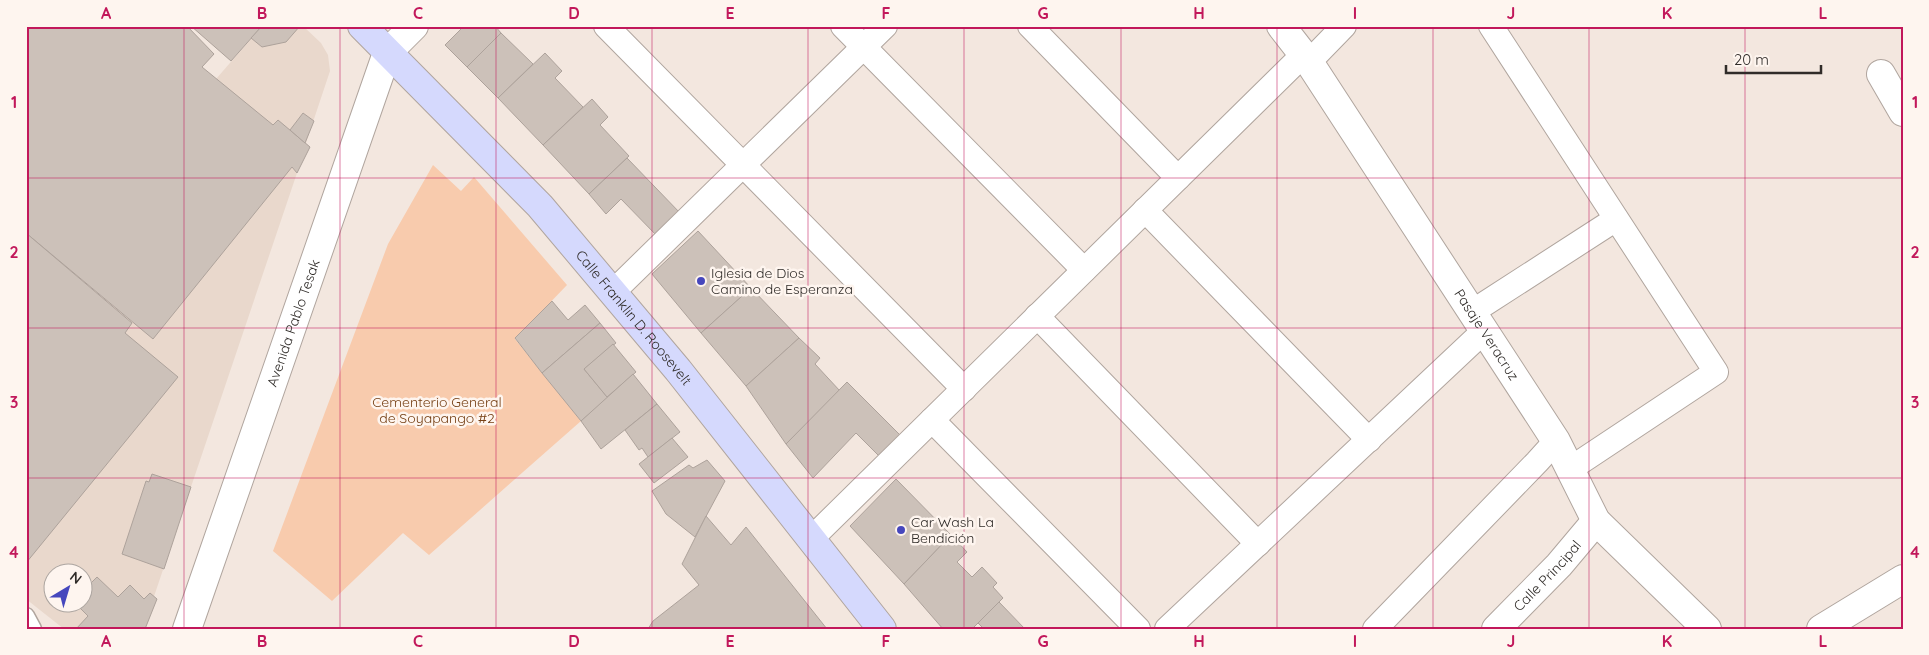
<svg xmlns="http://www.w3.org/2000/svg" width="1929" height="655" viewBox="0 0 1929 655" font-family="Quicksand,sans-serif">
<style>
.built{fill:#e9d8cc;fill-rule:evenodd}
.green{fill:#f8cbad}
.building{fill:#ccc1b9;stroke:#ada29b}
.lines{fill:none;stroke-linecap:round;stroke-linejoin:round}
.service-casing{stroke:#b0a59e;stroke-width:19}
.pedestrian-casing{stroke:#b0a59e;stroke-width:26}
.minor-casing{stroke:#b0a59e;stroke-width:30}
.tertiary-casing{stroke:#b0a59e;stroke-width:30}
.secondary-casing{stroke:#b0a59e;stroke-width:30}
.service{stroke:#fff;stroke-width:16}
.pedestrian{stroke:#fff;stroke-width:24}
.minor{stroke:#fff;stroke-width:28}
.tertiary{stroke:#fff;stroke-width:28}
.secondary{stroke:#d5d9fd;stroke-width:28}
.grid{fill:none;stroke:#c2185b;stroke-width:1;stroke-opacity:0.55}
.poi-dot{fill:#4647bd;stroke:#fef5ef;stroke-width:2}
.labels{text-anchor:middle;dominant-baseline:central;stroke-width:5;stroke-linejoin:round;paint-order:stroke}
.poi-label{font-size:14px;fill:#302c29;stroke:#fef5ef;text-anchor:start}
.street-label{font-size:14px;fill:#302c29;stroke:#fef5ef}
.park-label{font-size:14px;fill:#764015;stroke:#fef5ef}
.neatline{fill:none;stroke:#c2185b;stroke-width:2}
.grid-label{font-size:16px;text-anchor:middle;font-weight:bold;fill:#c2185b}
</style>
<rect width="100%" height="100%" fill="#f3e7df"/>
<path class="built" d="M26 26 214 54 202 67 216 79 262 26H303L321 43 328 55 330 71 306 143 310 147 297 173 143 629H64L26 599ZM52 572H82V602H52Z"/>
<path class="green" d="M433 165 461 191 474 177 567 285 515 339 581 421 429 555 403 533 332 601 273 551 388 244Z"/>
<g class="building">
<path d="M26 26H187L214 54 202 67 273 125 278 120 310 147 297 173 292 167 153 339 26 233Z"/>
<path d="M191 26H262L231 61Z"/>
<path d="M262 26H300L286 42 262 47 251 38Z"/>
<path d="M464 26H495L501 33 467 67 445 45Z"/>
<path d="M501 33 533 64 498 98 467 67Z"/>
<path d="M545 53 562 71 555 78 583 107 543 145 498 98Z"/>
<path d="M592 99 608 117 600 125 629 156 589 194 543 145Z"/>
<path d="M303 113 314 121 305 143 290 130Z"/>
<path d="M627 158 681 214 657 236 621 199 606 214 589 194Z"/>
<path d="M698 231 751 288 701 333 652 274Z"/>
<path d="M26 233 132 323 125 333 178 377 26 563Z"/>
<path d="M751 288 799 338 746 386 701 333Z"/>
<path d="M552 301 568 320 585 305 600 323 542 373 515 338Z"/>
<path d="M600 323 616 343 584 369 608 398 581 421 542 373Z"/>
<path d="M799 338 820 358 815 364 840 391 786 444 746 386Z"/>
<path d="M613 344 636 372 607 397 584 369Z"/>
<path d="M633 374 657 404 601 449 581 421Z"/>
<path d="M847 382 902 437 881 458 856 433 813 478 786 444Z"/>
<path d="M657 404 680 432 648 457 642 448 639 450 625 430Z"/>
<path d="M672 438 688 457 654 483 639 464Z"/>
<path d="M707 460 725 481 695 537 666 514 652 491 689 465 693 468Z"/>
<path d="M152 474 191 487 164 569 122 554 146 481 149 482Z"/>
<path d="M896 479 951 535 904 584 850 526Z"/>
<path d="M706 516 731 545 746 527 827 629H648L653 621 699 585 682 564Z"/>
<path d="M951 535 967 552 957 562 972 577 982 567 997 583 993 587 1003 598 972 629H943L904 584Z"/>
<path d="M97 577 118 597 130 585 144 599 150 593 157 599 145 629H76L88 616 74 602H82V592Z"/>
<path d="M999 602 1025 629H984L978 623Z"/>
</g>
<g class="lines">
<defs>
<path id="service" d="M26 616 33 629"/>
<g id="pedestrian">
<path d="M606 26 964 389"/>
<path d="M843 26 1084 270"/>
<path d="M1030 26 1178 178"/>
<path d="M1491 26 1716 372 1570 469"/>
<path d="M1309 62 1344 26"/>
<path d="M1145 210 1369 440"/>
<path d="M613 292 885 26"/>
<path d="M1472 312 1616 219"/>
<path d="M1037 316 1258 544"/>
<path d="M932 420 1138 629"/>
<path d="M811 539 1303 55"/>
<path d="M1167 629 1484 331"/>
<path d="M1375 629 1537 462 1556 441"/>
</g>
<g id="minor">
<path id="s1" d="M1281 26 1309 62 1556 441 1596 521 1707 629"/>
<path d="M387 53 414 26"/>
<path d="M1881 74 1903 112"/>
<path id="s2" d="M1496 629 1559 565 1596 521"/>
<path d="M1821 629 1903 579"/>
</g>
<g id="tertiary">
<path id="s3" d="M187 629 387 53"/>
</g>
<g id="secondary">
<path id="s4" d="M362 26 540 206 678 370 882 629"/>
</g>
</defs>
<use href="#service" class="service-casing"/>
<use href="#pedestrian" class="pedestrian-casing"/>
<use href="#minor" class="minor-casing"/>
<use href="#tertiary" class="tertiary-casing"/>
<use href="#secondary" class="secondary-casing"/>
<use href="#service" class="service"/>
<use href="#pedestrian" class="pedestrian"/>
<use href="#minor" class="minor"/>
<use href="#tertiary" class="tertiary"/>
<use href="#secondary" class="secondary"/>
</g>
<path class="grid" d="M184 26V629M340 26V629M496 26V629M652 26V629M808 26V629M964 26V629M1121 26V629M1277 26V629M1433 26V629M1589 26V629M1745 26V629M26 178H1903M26 328H1903M26 478H1903"/>
<g class="poi-dot">
<circle cx="701" cy="281" r="5"/>
<circle cx="901" cy="530" r="5"/>
</g>
<g class="labels">
<g class="poi-label">
<text x="711" y="273">Iglesia de Dios<tspan x="711" dy="16">Camino de Esperanza</tspan></text>
<text x="911" y="522">Car Wash La<tspan x="911" dy="16">Bendición</tspan></text>
</g>
<g class="street-label">
<text stroke="none"><textPath href="#s4" startOffset="399">Calle Franklin D. Roosevelt</textPath></text>
<text stroke="none"><textPath href="#s3" startOffset="324">Avenida Pablo Tesak</textPath></text>
<text stroke="none"><textPath href="#s1" startOffset="371">Pasaje Veracruz</textPath></text>
<text stroke="none"><textPath href="#s2" startOffset="74">Calle Principal</textPath></text>
</g>
<g class="park-label">
<text x="437" y="402">Cementerio General<tspan x="437" dy="16">de Soyapango #2</tspan></text>
</g>
</g>
<rect width="1929" height="655" fill="none" stroke="#fef5ef" stroke-width="55"/>
<g transform="translate(68 588) rotate(38)"><circle r="24" fill="#fef5ef" stroke="#aca5a0"/>
<path d="M0-4L9 19L0 12L-9 19Z" fill="#4647bd"/>
<text y="-8" font-size="14" font-weight="bold" text-anchor="middle" fill="#302c29">N</text>
</g>
<path d="M1726 65v8h95v-8" fill="none" stroke="#302c29" stroke-width="2.5"/>
<text x="1734" y="65" font-size="15" fill="#302c29" stroke="#fef5ef" stroke-width="4" paint-order="stroke">20 m</text>
<rect x="28" y="28" width="1874" height="600" class="neatline"/>
<g class="grid-label">
<text x="106" y="19">A</text>
<text x="262" y="19">B</text>
<text x="418" y="19">C</text>
<text x="574" y="19">D</text>
<text x="730" y="19">E</text>
<text x="886" y="19">F</text>
<text x="1043" y="19">G</text>
<text x="1199" y="19">H</text>
<text x="1355" y="19">I</text>
<text x="1511" y="19">J</text>
<text x="1667" y="19">K</text>
<text x="1823" y="19">L</text>
<text x="14" y="108">1</text>
<text x="1915" y="108">1</text>
<text x="14" y="258">2</text>
<text x="1915" y="258">2</text>
<text x="14" y="408">3</text>
<text x="1915" y="408">3</text>
<text x="14" y="558">4</text>
<text x="1915" y="558">4</text>
<text x="106" y="647">A</text>
<text x="262" y="647">B</text>
<text x="418" y="647">C</text>
<text x="574" y="647">D</text>
<text x="730" y="647">E</text>
<text x="886" y="647">F</text>
<text x="1043" y="647">G</text>
<text x="1199" y="647">H</text>
<text x="1355" y="647">I</text>
<text x="1511" y="647">J</text>
<text x="1667" y="647">K</text>
<text x="1823" y="647">L</text>
</g>
</svg>
